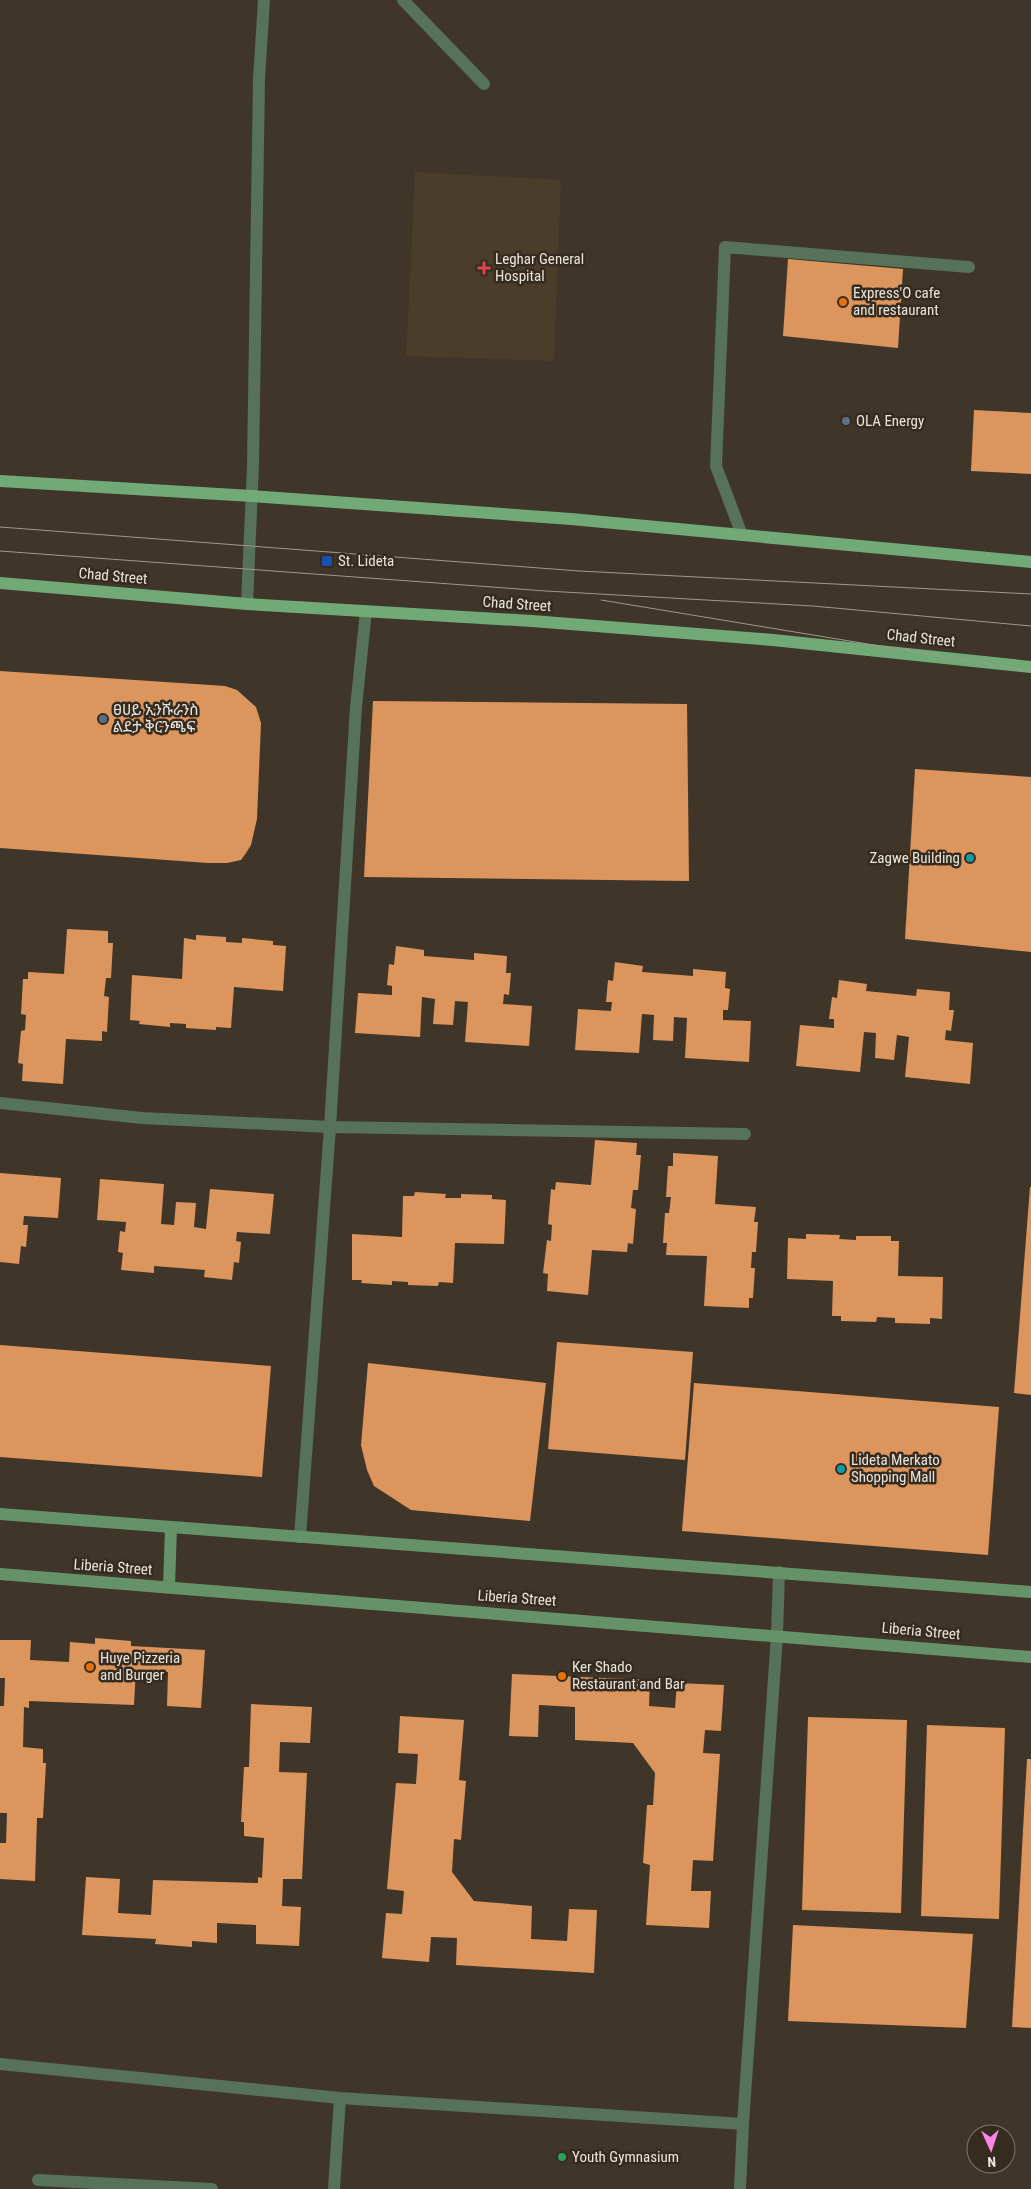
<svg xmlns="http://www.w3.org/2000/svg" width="1031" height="2189" viewBox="0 0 1031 2189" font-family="'Roboto Condensed','Noto Sans Ethiopic',sans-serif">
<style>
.built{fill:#4a3d29}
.building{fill:#dd955e}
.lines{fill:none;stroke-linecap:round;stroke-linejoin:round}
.lane{stroke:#567259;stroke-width:12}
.street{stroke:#567259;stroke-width:12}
.secondary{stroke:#66926a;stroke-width:12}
.primary{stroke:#71aa77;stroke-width:12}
.tram{stroke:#9f988d;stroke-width:1}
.health-dot{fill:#e0444e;stroke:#352c1f;stroke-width:2}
.food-dot{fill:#e8710a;stroke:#352c1f;stroke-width:2}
.service-dot{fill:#5c6f8a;stroke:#352c1f;stroke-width:2}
.transit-dot{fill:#1a4fb4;stroke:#352c1f;stroke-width:2}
.culture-dot{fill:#0f9aa8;stroke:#352c1f;stroke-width:2}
.leisure-dot{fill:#2e9e5b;stroke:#352c1f;stroke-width:2}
.labels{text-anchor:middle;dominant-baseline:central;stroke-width:5;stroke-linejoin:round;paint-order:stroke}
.poi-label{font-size:15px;fill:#eae5dc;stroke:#352c1f;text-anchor:start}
.street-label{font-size:15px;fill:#eae5dc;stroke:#352c1f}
</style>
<rect width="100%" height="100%" fill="#3f3629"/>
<path class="built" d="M415 172 561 180 554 361 406 356Z"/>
<g class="building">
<path d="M788 259 903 269 898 348 783 336Z"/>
<path d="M974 410 1031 413V474L971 471Z"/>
<path d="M0 671 225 686 237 690 256 707 261 723 257 819 251 845 246 853 241 860 227 863H208L0 848Z"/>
<path d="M373 701 687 704 689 881 364 877Z"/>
<path d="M915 769 1031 777V952L905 939Z"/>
<path d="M67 929 108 931V943H113L111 978H106L104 996 109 997 107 1032 102 1031V1041L66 1039 63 1084 22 1081 23 1064 18 1063 21 1031 25 1030 26 1015 21 1014 23 979H28V972L64 974Z"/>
<path d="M196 935 226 937V942L242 943V938L273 941V945L286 946 283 991 234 987 231 1028 216 1027V1030L186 1028V1024L170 1023V1027L139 1024 140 1021 130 1020 132 975 182 979 184 938 196 940Z"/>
<path d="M396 946 424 950V956L474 960V953L507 956 506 973H511L509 995 504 994 503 1004 532 1006 529 1046 465 1042 468 1002 455 1001 453 1025 433 1024 435 999 422 997 420 1037 355 1033 358 993 392 995V986L387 985 389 964 394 965Z"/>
<path d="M615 962 643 966 642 972 693 976V969L726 972 725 988 730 989 728 1010H723V1020L751 1021 749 1062 685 1058 687 1018 674 1017 673 1041 653 1040 654 1015 642 1014 639 1053 575 1050 578 1009 611 1011 612 1002H606L608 980 613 981Z"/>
<path d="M839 980 867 984 866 991 916 996 917 989 950 992 949 1010H954L951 1031 946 1030 945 1040 973 1043 970 1084 905 1077 909 1037 897 1035 894 1060 875 1058 876 1033 864 1032 860 1072 796 1066 800 1025 834 1028V1019H829L832 997 837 998Z"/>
<path d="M595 1140 637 1143 636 1155H641L638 1190H633L631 1208 636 1209 633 1244 628 1243 627 1252 592 1250 588 1295 547 1291 548 1274 543 1273 547 1240 551 1241 552 1225 548 1224 551 1189 555 1190 556 1182 591 1185Z"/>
<path d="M673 1153 718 1156 715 1204 756 1207 754 1222H758L756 1252H752L751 1268H755L753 1298H749V1308L704 1306 707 1256 666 1255 667 1243H663L665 1213H669L671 1197H666L668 1166H673Z"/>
<path d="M0 1173 61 1178 58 1218 24 1216 23 1225H28L26 1247 21 1246 19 1264 0 1262Z"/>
<path d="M100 1179 164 1184 161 1224 174 1225 176 1202 196 1203 194 1227 206 1229 210 1189 274 1194 270 1234 237 1232 236 1241 241 1242 239 1263 234 1262 232 1280 204 1277 205 1270 154 1266V1273L121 1270 123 1253 118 1252 120 1231 125 1232 126 1222 97 1220Z"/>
<path d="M1030 1187H1031V1395L1014 1393Z"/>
<path d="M415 1192 446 1194 445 1198H461V1194L492 1195V1199L506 1200 504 1244 455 1243 453 1283 439 1282 438 1286 408 1285V1282L392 1281V1285L361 1283 362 1280H352V1234L402 1237 403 1196H414Z"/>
<path d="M806 1234 840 1235 839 1239 856 1240V1236H891V1241H899L898 1276 943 1277 942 1319 930 1318V1324L895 1323V1318L877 1317 876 1322 841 1321V1316H832L833 1281 787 1279 788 1238 806 1239Z"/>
<path d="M557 1342 693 1352 685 1460 548 1449Z"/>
<path d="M0 1345 271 1366 262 1477 0 1457Z"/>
<path d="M368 1363 546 1383 530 1521 411 1510 374 1486 367 1470 361 1445Z"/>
<path d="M694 1383 999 1407 988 1555 682 1531Z"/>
<path d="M95 1638 131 1641V1646L205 1650 201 1708 167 1706 168 1672 136 1670 134 1705 29 1701V1708L24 1707 23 1747 43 1749V1763H46L43 1818H37L35 1881 0 1879V1843H6L7 1813H0V1706H4L5 1678H0V1640H31L30 1660 69 1662 70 1642 95 1644Z"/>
<path d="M512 1674 650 1680 649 1706 675 1708 677 1683 724 1685 721 1731 705 1730 703 1753 720 1754 713 1861 693 1860 691 1891H711L709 1928 646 1925 650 1865 643 1863 647 1805H653L655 1773 633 1743 575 1740V1707L539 1705 538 1737 509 1736Z"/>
<path d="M251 1704 312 1707 310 1743 280 1742 279 1772 307 1773 302 1879H283L282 1906 301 1907 299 1946 256 1944V1925L217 1923V1943L192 1941V1947L155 1944 156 1939 82 1935 86 1877 120 1879 118 1913 151 1915 153 1880 258 1883V1877L262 1878 264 1838 244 1836V1822H241L244 1767H249Z"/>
<path d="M400 1716 464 1720 459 1780 466 1781 461 1840 454 1839 452 1872 474 1901 532 1906 531 1939 567 1941 569 1909 597 1910 594 1973 456 1965 457 1938 431 1937 429 1962 382 1958 386 1913 402 1914 404 1891 387 1889 396 1783 416 1784 418 1754 398 1753Z"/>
<path d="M808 1717 907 1720 901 1913 802 1910Z"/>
<path d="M927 1725 1005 1728 999 1919 921 1916Z"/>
<path d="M1027 1759H1031V2028L1012 2027Z"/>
<path d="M793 1925 973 1934 966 2028 788 2021Z"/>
</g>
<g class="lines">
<g class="lane">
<path d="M38 2180 212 2189"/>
<path d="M334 2189 340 2098"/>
</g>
<g class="street">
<path d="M403 0 484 84"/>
<path d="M742 535 716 466 725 247 969 267"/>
<path d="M247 604 253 465 259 79 264 0"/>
<path d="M0 1103 142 1118 330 1127 745 1134"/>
<path d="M300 1537 330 1127 356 707 366 611"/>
<path d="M0 2064 340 2098 743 2124 740 2189"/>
<path d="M743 2124 777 1635 779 1572"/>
</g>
<g class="secondary">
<path d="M0 1514 1031 1592"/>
<path d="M0 1574 1031 1657"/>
<path d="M169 1587 171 1527"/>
</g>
<g class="primary">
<path d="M0 481 252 496 571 519 1031 562"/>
<path d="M0 583 247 604 532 621 773 640 1031 667"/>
</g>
<g class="tram">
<path d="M0 527 579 571 1031 594"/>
<path d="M0 551 546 591 813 606 1031 626"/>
<path d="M601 600 1031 671"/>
</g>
</g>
<path class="health-dot" d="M481.5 260.5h5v5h5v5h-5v5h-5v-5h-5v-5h5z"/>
<g class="food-dot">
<circle cx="843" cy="302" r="5"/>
<circle cx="90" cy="1667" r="5"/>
<circle cx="562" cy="1676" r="5"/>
</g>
<g class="service-dot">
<circle cx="846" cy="421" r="5"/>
<circle cx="103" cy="719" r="5"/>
</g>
<rect class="transit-dot" x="321" y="555" width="12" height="12" rx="2.5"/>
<g class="culture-dot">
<circle cx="970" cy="858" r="5"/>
<circle cx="841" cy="1469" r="5"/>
</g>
<circle class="leisure-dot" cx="562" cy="2157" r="5"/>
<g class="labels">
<g class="poi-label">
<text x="495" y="259">Leghar General<tspan x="495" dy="17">Hospital</tspan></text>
<text x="853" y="293">Express'O cafe<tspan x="853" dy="17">and restaurant</tspan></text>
<text x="856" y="421">OLA Energy</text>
<text x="338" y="561">St. Lideta</text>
<text x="113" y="710">ፀሀይ ኢንሹራንስ<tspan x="113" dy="17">ልደታ ቅርንጫፍ</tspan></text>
<text x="960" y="858" text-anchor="end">Zagwe Building</text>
<text x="851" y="1460">Lideta Merkato<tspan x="851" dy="17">Shopping Mall</tspan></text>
<text x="100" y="1658">Huye Pizzeria<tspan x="100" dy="17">and Burger</tspan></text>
<text x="572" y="1667">Ker Shado<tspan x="572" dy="17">Restaurant and Bar</tspan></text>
<text x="572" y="2157">Youth Gymnasium</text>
</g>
<g class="street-label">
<text transform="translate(113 576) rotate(5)">Chad Street</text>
<text transform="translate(517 604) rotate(4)">Chad Street</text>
<text transform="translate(921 638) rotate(6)">Chad Street</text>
<text transform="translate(113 1567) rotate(4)">Liberia Street</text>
<text transform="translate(517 1598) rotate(4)">Liberia Street</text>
<text transform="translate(921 1631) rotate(5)">Liberia Street</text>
</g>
</g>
<g transform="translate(991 2149) rotate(177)"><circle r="24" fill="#352c1f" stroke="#7d766b"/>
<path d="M0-4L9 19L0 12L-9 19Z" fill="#fa87e6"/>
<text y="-8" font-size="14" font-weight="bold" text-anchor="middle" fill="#eae5dc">N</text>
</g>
</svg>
